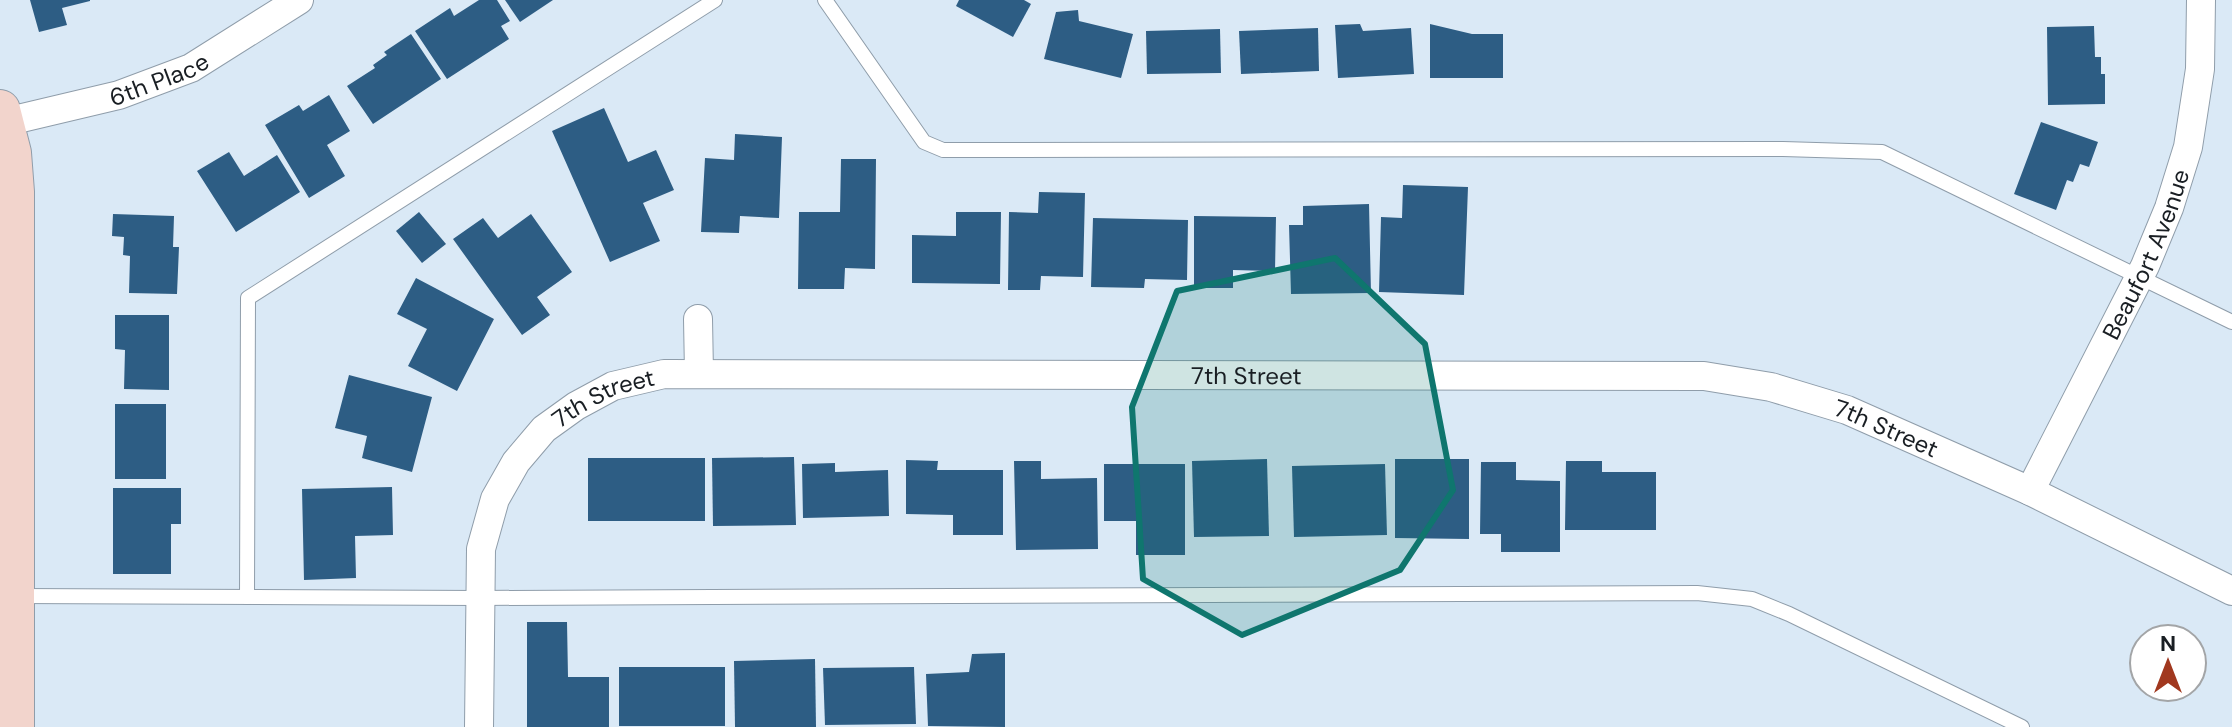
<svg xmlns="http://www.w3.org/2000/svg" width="2232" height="727" viewBox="0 0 2232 727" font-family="'DM Sans',sans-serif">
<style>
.building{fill:#2d5d84}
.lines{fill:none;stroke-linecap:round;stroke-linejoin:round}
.lane-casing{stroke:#8f9daa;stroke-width:16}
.street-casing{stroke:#8f9daa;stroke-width:30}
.secondary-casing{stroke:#8f9daa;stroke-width:42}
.lane{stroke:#fff;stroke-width:14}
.street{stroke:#fff;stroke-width:28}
.secondary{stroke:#f2d4cc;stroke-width:40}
.marked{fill:#0f766e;fill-opacity:0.2;stroke:#0f766e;stroke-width:6;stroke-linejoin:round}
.labels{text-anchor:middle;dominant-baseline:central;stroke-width:8;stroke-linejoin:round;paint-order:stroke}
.street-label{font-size:24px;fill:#191e23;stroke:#fff}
</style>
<rect width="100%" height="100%" fill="#dae9f6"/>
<g class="building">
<path d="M30 0H90V1L62 8 67 25 39 32Z"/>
<path d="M479 0H497L510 21 501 26 509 39 447 79 415 31 450 8 454 16Z"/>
<path d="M505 0H553L520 22Z"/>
<path d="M959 0H1024L1031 4 1013 37 956 6Z"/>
<path d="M1078 10 1079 21 1133 34 1121 78 1044 59 1056 12Z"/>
<path d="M1360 24 1363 31 1411 28 1414 74 1338 78 1335 25Z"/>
<path d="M1430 24 1472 34H1503V78H1430Z"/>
<path d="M2094 26 2095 57H2101V74H2105V104L2048 105 2047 27Z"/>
<path d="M1318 28 1319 71 1241 74 1239 31Z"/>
<path d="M1220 29 1221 73 1147 74 1146 31Z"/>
<path d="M411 34 441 79 373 124 347 86 375 68 373 65 387 55 384 52Z"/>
<path d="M329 95 350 131 327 145 345 176 309 198 265 125 299 105 303 111Z"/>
<path d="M604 108 628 162 656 150 674 190 643 203 660 241 610 262 552 131Z"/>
<path d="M2041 122 2098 142 2089 167 2080 164 2073 182 2067 180 2056 210 2014 194Z"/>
<path d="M735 134 782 137 779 218 740 216 739 233 701 232 705 158 734 160Z"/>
<path d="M229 152 244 176 277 155 300 192 236 232 197 171Z"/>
<path d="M841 159H876L875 269 845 268 844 289H798L799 212H840Z"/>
<path d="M1403 185 1468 187 1464 295 1379 292 1381 217 1402 218Z"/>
<path d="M1039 192 1085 193 1083 277 1041 276 1040 290H1008L1009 212 1038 213Z"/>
<path d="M1369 204 1371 293 1291 294 1289 225H1303V206Z"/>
<path d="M419 212 446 244 422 263 396 231Z"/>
<path d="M956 212H1001L1000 284 912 283V235L956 236Z"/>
<path d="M113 214 174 216 173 247H179L177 294 129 293 130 256 123 255 124 237 112 236Z"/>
<path d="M531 214 572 272 537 297 550 315 522 335 453 239 483 218 498 238Z"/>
<path d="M1194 216 1276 217 1275 271 1233 270V288H1194Z"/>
<path d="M1093 218 1188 220 1187 280 1145 279 1144 288 1091 287Z"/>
<path d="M416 278 494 319 457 391 408 366 427 329 397 314Z"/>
<path d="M115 315H169V390L124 389 125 350 115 349Z"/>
<path d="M349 375 432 397 412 472 362 458 367 436 335 428Z"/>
<rect x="115" y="404" width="51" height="75"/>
<path d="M794 457 796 525 713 526 712 458Z"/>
<rect x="588" y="458" width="117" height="63"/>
<path d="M1267 459 1269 536 1194 537 1192 461Z"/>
<path d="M1395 459H1469V539L1395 538Z"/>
<path d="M906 460 938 461 937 470H1003V535H953V515L906 514Z"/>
<path d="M1014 461H1041V479L1097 478 1098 549 1016 550Z"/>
<path d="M1566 461H1602V472H1656V530H1565Z"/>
<path d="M1481 462H1516V480L1560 481V552H1501V534H1480Z"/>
<path d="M835 463V472L888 470 889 516 803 518 802 464Z"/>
<path d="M1104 464H1185V555H1136V521H1104Z"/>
<path d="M1385 464 1387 535 1294 537 1292 466Z"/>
<path d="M392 487 393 535 355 536 356 578 304 580 302 489Z"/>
<path d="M113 488H181V524H171V574H113Z"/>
<path d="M527 622H567L568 677H609V727H527Z"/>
<path d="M1005 653V727L928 726 926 674 969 672 972 654Z"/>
<path d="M815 659 816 727H735L734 661Z"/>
<rect x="619" y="667" width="106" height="59"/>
<path d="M914 667 916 724 825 725 823 668Z"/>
</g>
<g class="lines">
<defs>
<g id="lane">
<path d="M825 0 924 142 943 150 1783 149 1882 152 2232 322"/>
<path d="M16 596 479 598 1697 593 1752 599 1789 614 2022 727"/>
<path d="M247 597 248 298 715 0"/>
</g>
<g id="street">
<path id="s1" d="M5 122 119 95 191 68 299 0"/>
<path d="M698 319 699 373"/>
<path id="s2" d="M2030 491 2145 266 2169 208 2188 147 2200 69 2201 0"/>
<path id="s3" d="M479 727 481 549 495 499 516 462 544 429 576 406 613 386 664 374 1704 376 1771 387 1847 410 2030 491 2232 591"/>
</g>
<path id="secondary" d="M0 110 11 153 14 192V727"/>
</defs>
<use href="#lane" class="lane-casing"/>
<use href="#street" class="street-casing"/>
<use href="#secondary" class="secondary-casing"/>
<use href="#lane" class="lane"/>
<use href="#street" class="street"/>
<use href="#secondary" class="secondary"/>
</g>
<path class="marked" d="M1335 258 1425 344 1453 490 1400 570 1242 635 1143 579 1132 407 1177 291Z"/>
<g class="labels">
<g class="street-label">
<text stroke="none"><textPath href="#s1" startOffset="160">6th Place</textPath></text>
<text stroke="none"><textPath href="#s2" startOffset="264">Beaufort Avenue</textPath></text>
<text stroke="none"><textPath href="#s3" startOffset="1032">7th Street</textPath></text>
<text stroke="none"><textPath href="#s3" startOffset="384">7th Street</textPath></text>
<text stroke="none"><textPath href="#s3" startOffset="1680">7th Street</textPath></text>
</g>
</g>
<g transform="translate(2168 663)"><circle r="38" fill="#ffffff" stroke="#a3a5a7" stroke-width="2"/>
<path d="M0-6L14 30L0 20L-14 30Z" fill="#a1381f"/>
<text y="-12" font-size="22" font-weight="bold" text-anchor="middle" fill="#191e23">N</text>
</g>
</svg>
